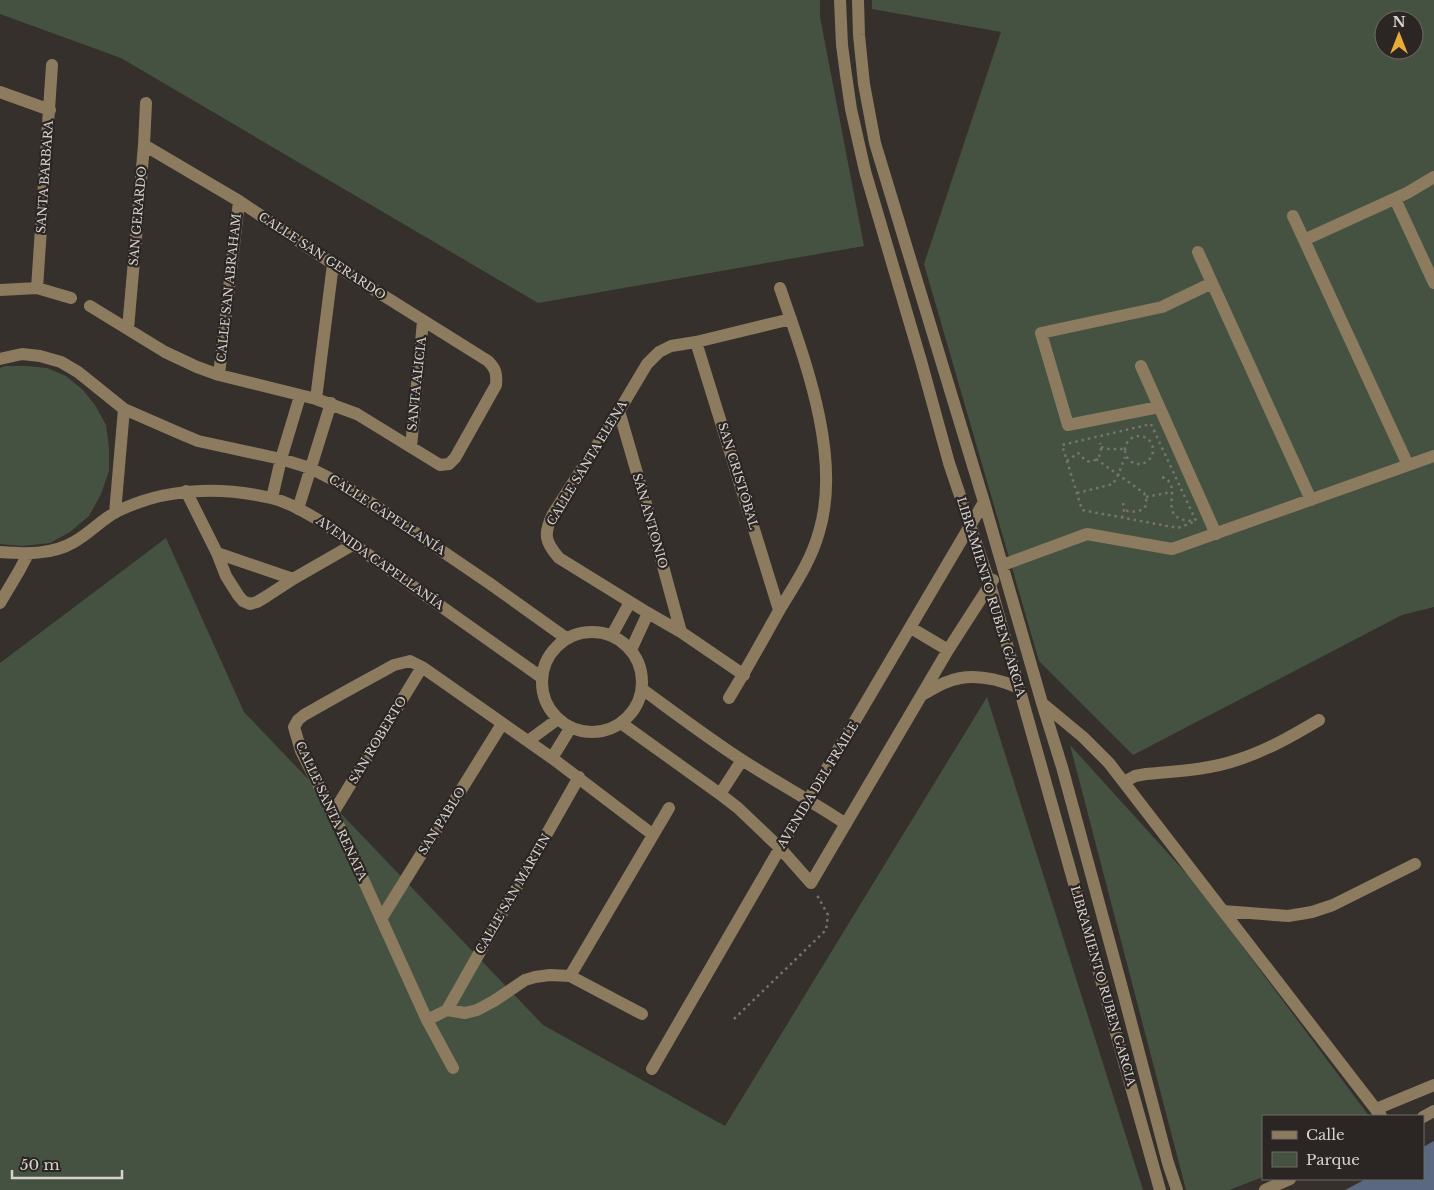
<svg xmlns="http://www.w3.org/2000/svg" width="1434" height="1190" viewBox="0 0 1434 1190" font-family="'Libre Baskerville',serif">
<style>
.green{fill:#455241;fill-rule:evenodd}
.water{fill:#5a6881}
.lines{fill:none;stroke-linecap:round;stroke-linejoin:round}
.path{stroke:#777370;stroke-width:2.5;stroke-dasharray:2.5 4;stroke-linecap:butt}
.minor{stroke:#8c7b5e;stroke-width:12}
.labels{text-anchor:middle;stroke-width:4.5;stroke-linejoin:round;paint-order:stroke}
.street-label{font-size:12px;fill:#d5d2d0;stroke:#2b2623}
</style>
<rect width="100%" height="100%" fill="#35302c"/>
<!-- green -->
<path class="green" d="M0,0H820V17L864,246L538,303L121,58L0,14Z
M872,0H1434V607L1402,615L1133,755L1039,661L924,264L1001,32L872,9ZM1384,20H1414V50H1384Z
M5,366H27L47,368L66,376L83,390L95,405L106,425L109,448V471L101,494L89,516L70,532L50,543L22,546L0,544V368Z
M166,538L244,712L543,1025L725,1126L987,697L1143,1190H0V663Z
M1070,745L1195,883L1369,1116H1263V1177L1229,1190H1186Z"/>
<!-- water -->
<path class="water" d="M1434,1141V1190H1345L1366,1179H1423V1147Z"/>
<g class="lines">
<!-- path -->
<path class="path" d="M1151,424L1196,521L1178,528L1082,510L1062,445Z
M1125 450a14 14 0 1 1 28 0a14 14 0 1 1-28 0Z
M1101,447L1107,449H1124
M1096,459L1144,493C1152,510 1138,514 1124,510
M1067,461L1078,453L1086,461C1098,463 1103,454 1100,443
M1162,477C1187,486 1152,519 1193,521
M1077,493L1113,484L1118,475L1125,457
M1146,497L1172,492
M1122,518L1124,510L1123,503
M734,1019L826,930L828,915L817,895"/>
<!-- minor -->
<path class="minor" d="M840,0L842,45L846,75L851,109L865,171L921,361L949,463L990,584L1160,1190
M858,0L859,35L864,84L875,143L984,502L1042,703L1062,767L1122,988L1168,1163L1177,1190
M0,92L50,110
M1395,199L1434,283
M1293,216L1408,465
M1304,240L1407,193L1434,177
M1198,252L1311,500
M37,288L52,65
M0,290L37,288L71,298
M90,306L165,352L197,367L219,375L316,399L357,414L440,465L449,464L455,458L496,385C497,374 496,369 488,361L333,264L239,201L144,145
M128,329L144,145L146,103
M696,342L779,610
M0,359L22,354L40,356L61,362L78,372L124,409L179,433L198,441L281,459L310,468L343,485L373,504L489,583L566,638
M1141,366L1216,534
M219,375L239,201
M316,399L333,264
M1159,407L1068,425L1041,333L1162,307L1212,283
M619,411L646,504L681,632
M411,447L423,321
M186,491L217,553L226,576L238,595L243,601L250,604L257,602L267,596L293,579L354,544
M272,498L281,459L300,396
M298,509L331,403
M115,513L124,409
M0,552C25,554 52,555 74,542C90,533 102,519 118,511C165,488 220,486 271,498C289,502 306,513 322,522L541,677
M217,553L293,579
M1003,565L1087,534L1172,549L1434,456
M0,603L19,571L28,554
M911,628L948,650
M542 682a50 50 0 1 1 100 0a50 50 0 1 1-100 0Z
M612,635L630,602
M631,650L648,613
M744,675L681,632L648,613L559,558C545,542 543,534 553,514L619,411L647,364L659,352L671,346L696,342L791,319
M642,689C675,713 708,738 742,760C776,782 812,801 846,824
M922,695C930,691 938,685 947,682C971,672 996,678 1019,688
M729,698C747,669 763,639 780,609C795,584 811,561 819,532C842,457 805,360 780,288
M1042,703L1083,737L1109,763L1381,1116
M621,723L720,794L738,808L780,848L811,883L948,650L993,580
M528,741L558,719
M552,758L571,727
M1124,782L1135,776L1146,774C1176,771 1208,770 1237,760C1266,751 1292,736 1319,720
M720,794L742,760
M333,813L422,667
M1223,911L1288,916L1312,912L1333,905L1415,864
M381,919L502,724
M570,976L669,808
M447,1010L579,777
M427,1020L447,1010L465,1013L477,1010L494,1001L525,980L535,977L550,975L570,976L642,1014
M453,1068L427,1020L333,813L301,751L294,727L298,720L304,715L343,693L394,665L410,661L422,667L552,758L652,834
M652,1069L780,848L984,502
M1376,1109L1434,1085
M1423,1117L1434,1111
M1265,1190L1290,1179"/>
</g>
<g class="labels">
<!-- street labels -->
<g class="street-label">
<text transform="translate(45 177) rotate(-86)" y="4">SANTA BARBARA</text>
<text transform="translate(138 216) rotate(-85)" y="4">SAN GERARDO</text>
<text transform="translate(322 256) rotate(33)" y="4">CALLE SAN GERARDO</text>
<text transform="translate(229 288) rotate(-84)" y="4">CALLE SAN ABRAHAM</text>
<text transform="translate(417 384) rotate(-84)" y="4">SANTA ALICIA</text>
<text transform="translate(587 463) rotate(-59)" y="4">CALLE SANTA ELENA</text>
<text transform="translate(738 476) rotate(73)" y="4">SAN CRISTÓBAL</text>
<text transform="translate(387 515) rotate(33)" y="4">CALLE CAPELLANÍA</text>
<text transform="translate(650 521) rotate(74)" y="4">SAN ANTONIO</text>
<text transform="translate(380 563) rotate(35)" y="4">AVENIDA CAPELLANÍA</text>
<text transform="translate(991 597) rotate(73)" y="4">LIBRAMIENTO RUBEN GARCIA</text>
<text transform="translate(378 740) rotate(-59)" y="4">SAN ROBERTO</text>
<text transform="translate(818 785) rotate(-59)" y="4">AVENIDA DEL FRAILE</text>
<text transform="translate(331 811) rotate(65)" y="4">CALLE SANTA RENATA</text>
<text transform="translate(442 821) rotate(-58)" y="4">SAN PABLO</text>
<text transform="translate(513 894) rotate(-60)" y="4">CALLE SAN MARTIN</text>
<text transform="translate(1103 986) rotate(74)" y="4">LIBRAMIENTO RUBEN GARCIA</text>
</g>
</g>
<!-- legend -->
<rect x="1262" y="1115" width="162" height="65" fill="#2b2623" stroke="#6f6b68"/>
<rect x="1272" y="1131" width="25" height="8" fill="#8c7b5e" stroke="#6f6b68"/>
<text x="1306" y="1140" font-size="15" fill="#d5d2d0">Calle</text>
<rect x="1272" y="1152" width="25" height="15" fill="#455241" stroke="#6f6b68"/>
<text x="1306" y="1165" font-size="15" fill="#d5d2d0">Parque</text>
<!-- north arrow -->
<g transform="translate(1399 35)"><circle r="24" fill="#2b2623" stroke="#6f6b68"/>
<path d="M0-4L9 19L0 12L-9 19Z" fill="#e8ab37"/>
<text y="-8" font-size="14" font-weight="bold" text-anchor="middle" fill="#d5d2d0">N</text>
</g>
<!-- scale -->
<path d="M12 1170v8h110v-8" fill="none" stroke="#d5d2d0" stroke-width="2.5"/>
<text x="20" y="1170" font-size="15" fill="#d5d2d0" stroke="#2b2623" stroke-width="4" paint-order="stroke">50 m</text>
</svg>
